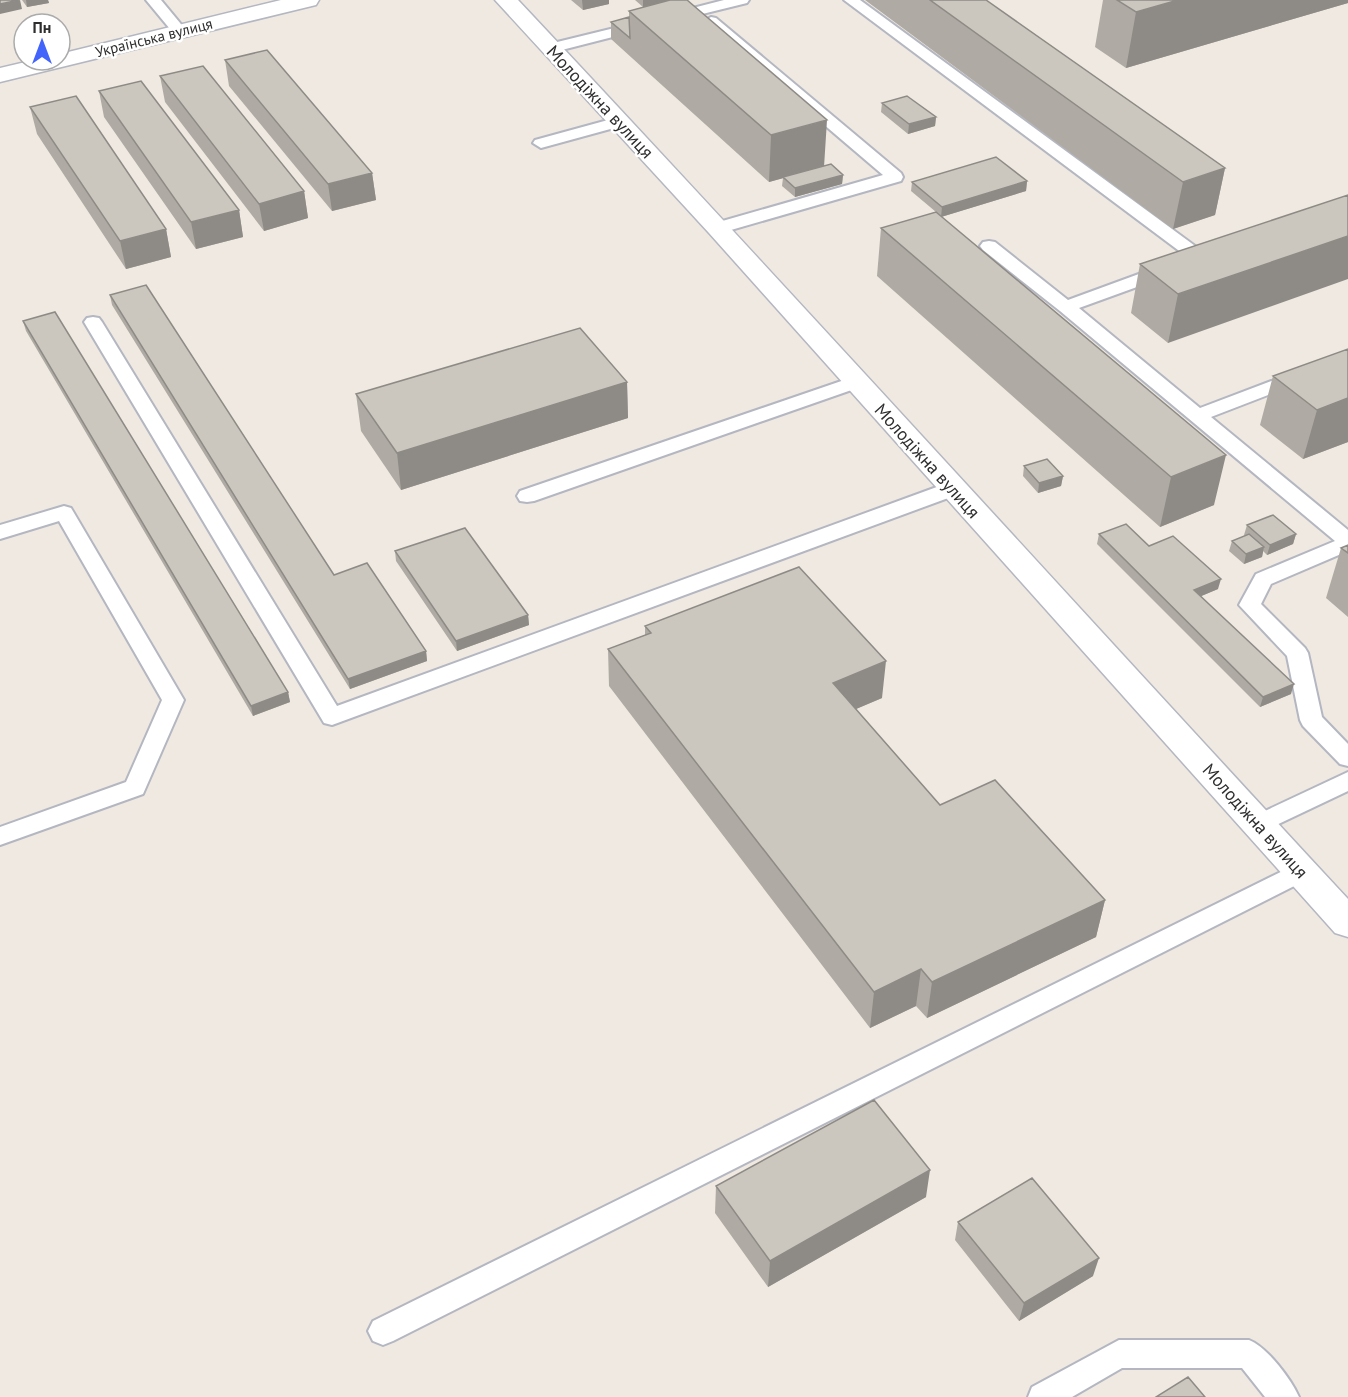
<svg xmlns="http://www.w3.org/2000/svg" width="1348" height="1397" viewBox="0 0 1348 1397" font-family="'PT Sans',sans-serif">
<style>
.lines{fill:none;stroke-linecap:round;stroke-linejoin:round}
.lane-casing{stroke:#b4b7c1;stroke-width:4}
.secondary-casing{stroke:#b4b7c1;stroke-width:3}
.lane{fill:#fff;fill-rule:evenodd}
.secondary{fill:#fff;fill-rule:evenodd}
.wall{fill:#afaba4}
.shaded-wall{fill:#8e8b86}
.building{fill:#cbc7bf;stroke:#8e8b86;stroke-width:1.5}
.labels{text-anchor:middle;stroke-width:5;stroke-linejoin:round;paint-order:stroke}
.far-street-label{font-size:15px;fill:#2e2e2e;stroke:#fff}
.street-label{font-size:18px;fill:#2e2e2e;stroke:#fff}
</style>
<rect width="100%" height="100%" fill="#efe9e1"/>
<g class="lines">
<defs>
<path id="lane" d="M146,0H161L185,29L187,32L185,35H175Z
M724,0H749L747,3L686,18L679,14L681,11Z
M844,0H860L1202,251L1214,248L1220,249L1223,253C1217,261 1203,264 1194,262Z
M711,17L716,18L901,173L903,177L901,181L724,232H712L709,228L712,224L883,175L706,24L704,21Z
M639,22L646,26L644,29L550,53L542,48L545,45Z
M619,117L627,122L625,125L541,148L533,143L535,140Z
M989,241L995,242L1068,300L1158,267H1170L1173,271L1170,275L1079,308L1200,408L1348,352V364L1211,417L1348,530V551L1271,584L1261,604L1305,648L1308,653L1322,717L1348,744V766L1340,764L1303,726L1300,720L1287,656L1239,605L1256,574L1335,541L1060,311L983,250L980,246L983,242Z
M93,317L99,318L102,322L337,706L945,484L952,483L959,484L962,489L959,494L332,725L324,723L84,322L87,318Z
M856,376L863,378L865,382L863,386L534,501L527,502L520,501L517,496L520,491Z
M64,506L71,508L74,513L184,700L143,794L0,845V827L126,782L162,700L59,521L0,539V525Z
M1348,772V791L1266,830L1258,833L1250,830L1246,824L1250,818Z
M1301,862L1310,864L1313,871L1310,878L393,1341L383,1345L373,1341L368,1331L373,1321Z
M1119,1340H1249C1267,1347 1291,1379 1299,1397H1265L1242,1368H1122L1072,1397H1028L1032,1387Z"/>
<path id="secondary" d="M281,0H319L316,5L0,82V68L34,60H60V54Z
M495,0H518C797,297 1071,600 1348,899V937L1335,933L709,233Z"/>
</defs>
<!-- lane casing -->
<use href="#lane" class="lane-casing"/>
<!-- secondary casing -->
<use href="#secondary" class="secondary-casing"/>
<!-- lane -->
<use href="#lane" class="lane"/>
<!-- secondary -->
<use href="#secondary" class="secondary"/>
</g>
<!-- wall -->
<path class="wall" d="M22,0H48L49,3L27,7Z
M571,0H609V4L583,10Z
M635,0H687L824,166L843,175L842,184L795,197L782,186L783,178L769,182L611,39V22L629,17V11L643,7Z
M865,0H986L1225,168L1215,215L1173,229Z
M1103,0H1348V3L1126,68L1095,47Z
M225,60L372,173L376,200L332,211L229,86Z
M160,76L304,191L308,218L264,231L165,102Z
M99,91L239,210L243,237L196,249L104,117Z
M882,103L936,117L935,126L908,134L881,112Z
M30,107L166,229L171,257L126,269L37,134Z
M1027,181L1026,191L941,217L1214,505L1160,527L877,276L881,228L936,212L911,191L912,182Z
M1348,195L1168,343L1131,313L1140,264Z
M110,295L334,575L426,651L427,661L350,689L112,305Z
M23,321L288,692L290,702L253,716L26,331Z
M1348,349V442L1303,459L1260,425L1273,376Z
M627,382L628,418L401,490L361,431L356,394Z
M1024,466L1063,476L1061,486L1038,493L1023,476Z
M1247,525L1296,534L1293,544L1267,555L1263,551L1262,557L1244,564L1229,551L1232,541L1245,536L1244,535Z
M1099,534L1149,546L1218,589L1201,596L1291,694L1260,707L1097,544Z
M1348,545V617L1326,598L1341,548Z
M395,551L528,615L529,625L457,651L396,561Z
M645,626L882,698L856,709L940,805L1105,900L1096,937L927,1018L916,1006L870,1028L609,686L608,649L645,635Z
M716,1186L926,1197L768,1287L715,1213Z
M958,1222L1093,1276L1019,1321L955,1240Z"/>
<!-- shaded-wall -->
<path class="shaded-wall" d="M20,0L22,9L0,14V4Z
M26,0H48L49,3L27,7Z
M582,0H609V4L583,10Z
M643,0H671L643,7Z
M1178,0H1348V3L1126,68L1136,12Z
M936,117L935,126L908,134L909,124Z
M827,120L824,167L769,182L771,135Z
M1225,168L1215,215L1173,229L1183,182Z
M372,173L376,200L332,211L328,184Z
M843,175L842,184L795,197V188Z
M1027,181L1026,191L941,217L942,207Z
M304,191L308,218L264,231L259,204Z
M239,210L243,237L196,249L191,222Z
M166,229L171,257L126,269L120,241Z
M1348,236V279L1168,343L1178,294Z
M627,382L628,418L401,490L397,453Z
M1348,398V442L1303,459L1317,410Z
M1226,455L1214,505L1160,527L1171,477Z
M1063,476L1061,486L1038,493L1039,483Z
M1296,534L1293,544L1267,555L1270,545Z
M1264,547L1262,557L1244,564L1246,554Z
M1221,579L1218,589L1192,600L1194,590Z
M528,615L529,625L457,651L456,641Z
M426,651L427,661L350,689L348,679Z
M886,661L882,698L830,720L833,683Z
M1294,684L1291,694L1260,707L1263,697Z
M288,692L290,702L253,716L251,706Z
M1105,900L1096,937L927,1018L932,982Z
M921,969L916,1006L870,1028L874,992Z
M930,1170L926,1197L768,1287L770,1261Z
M1099,1258L1093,1276L1019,1321L1024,1303Z"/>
<!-- building -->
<path class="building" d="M0,0H19L0,4Z
M670,0H687L827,120L771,135L629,11Z
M930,0H986L1225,168L1183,182Z
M1117,0H1178L1136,12Z
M629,17L630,38L611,22Z
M267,50L372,173L328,184L225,60Z
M203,66L304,191L259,204L160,76Z
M141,81L239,210L191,222L99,91Z
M76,96L166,229L120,241L30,107Z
M907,96L936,117L909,124L882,103Z
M996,157L1027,181L942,207L912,182Z
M831,164L843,175L795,188L783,177Z
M1348,195V236L1178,294L1140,264Z
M936,212L1226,455L1171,477L881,228Z
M146,285L334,575L367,563L426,651L348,679L110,295Z
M55,312L288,692L251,706L23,321Z
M580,328L627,382L397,453L356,394Z
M1348,349V398L1317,410L1273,376Z
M1047,459L1063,476L1039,483L1024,466Z
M1273,515L1296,534L1270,545L1247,525Z
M1126,524L1149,546L1173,536L1221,579L1194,590L1294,684L1263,697L1099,534Z
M465,528L528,615L456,641L395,551Z
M1249,534L1264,547L1246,554L1232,541Z
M1348,545V553L1341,548Z
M799,567L886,661L833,683L940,805L995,780L1105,900L932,982L921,969L874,992L608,649L651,633L645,626Z
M874,1100L930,1170L770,1261L716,1186Z
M1032,1178L1099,1258L1024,1303L958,1222Z
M1188,1377L1205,1397H1156Z"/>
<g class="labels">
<!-- far-street labels -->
<g class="far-street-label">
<text transform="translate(154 38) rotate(-14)" y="5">Українська вулиця</text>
</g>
<!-- street labels -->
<g class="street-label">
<text transform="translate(600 102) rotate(47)" y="6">Молодіжна вулиця</text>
<text transform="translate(927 461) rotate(48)" y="6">Молодіжна вулиця</text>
<text transform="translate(1255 821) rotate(48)" y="6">Молодіжна вулиця</text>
</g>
</g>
<!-- north arrow -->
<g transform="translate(42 42)"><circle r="28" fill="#ffffff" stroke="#ababab" stroke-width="1.5"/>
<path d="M0-4.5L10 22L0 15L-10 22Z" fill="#4264fb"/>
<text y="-9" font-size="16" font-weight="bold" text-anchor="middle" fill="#2e2e2e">Пн</text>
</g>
</svg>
